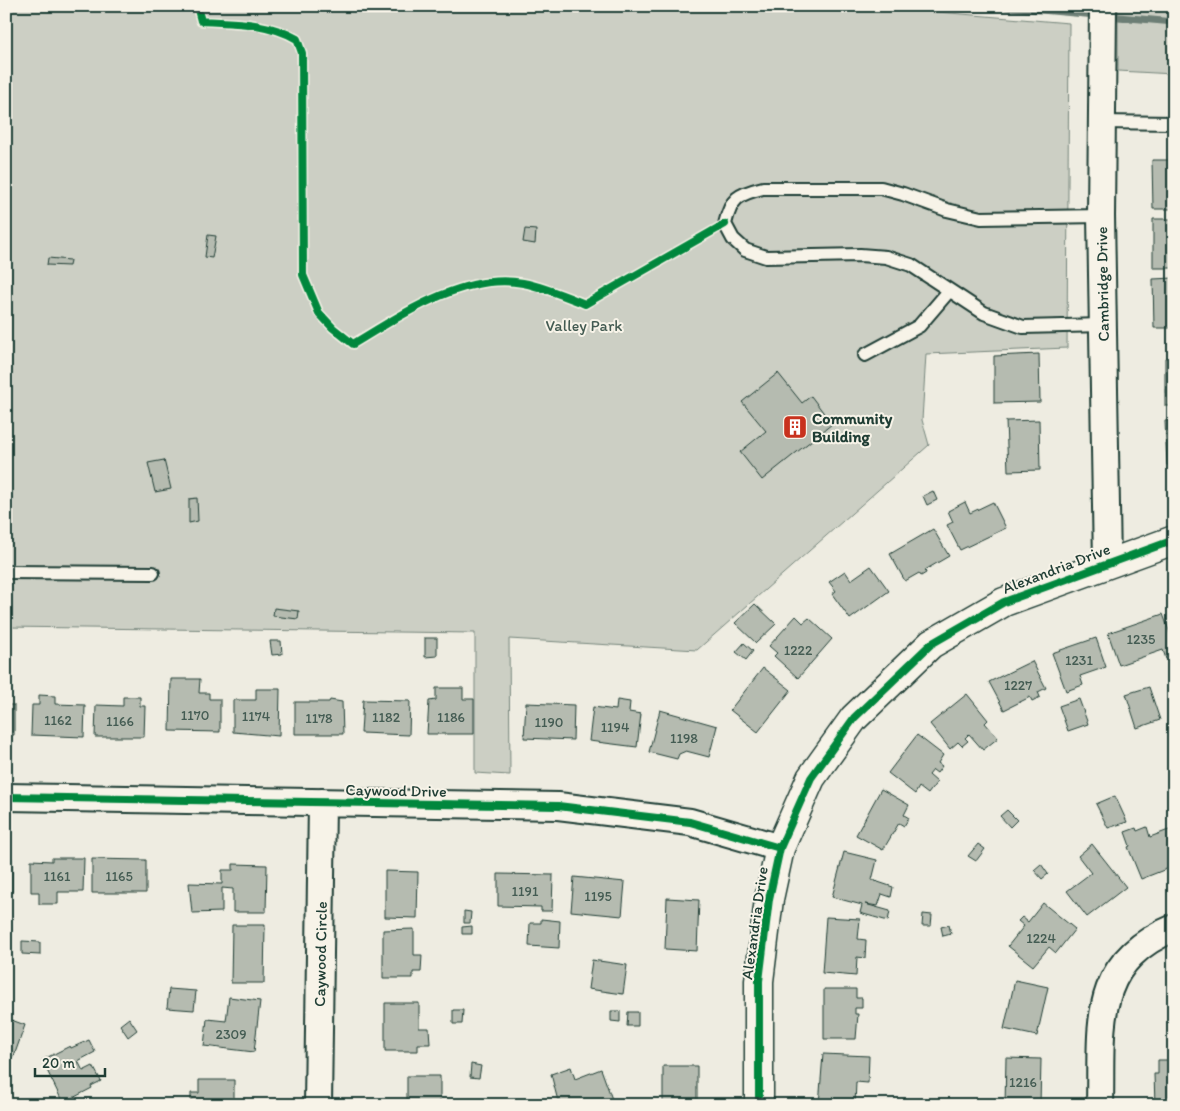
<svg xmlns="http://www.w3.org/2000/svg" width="1180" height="1111" viewBox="0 0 1180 1111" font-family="Itim,sans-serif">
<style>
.green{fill:#cccfc4;stroke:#76867c}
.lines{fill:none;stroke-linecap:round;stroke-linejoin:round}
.stream{stroke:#6c7e74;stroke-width:7}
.building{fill:#b5bbb0;stroke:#1f3d34}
.lane-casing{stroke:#1f3d34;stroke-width:16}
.street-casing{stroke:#1f3d34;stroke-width:30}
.secondary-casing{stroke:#1f3d34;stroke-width:31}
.lane{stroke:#f7f3e8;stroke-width:12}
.street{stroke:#f7f3e8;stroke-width:26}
.secondary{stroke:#f7f3e8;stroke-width:28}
.cycleway-casing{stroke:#f7f3e8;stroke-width:11}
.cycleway{stroke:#00873e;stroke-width:8}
.labels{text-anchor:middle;stroke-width:4;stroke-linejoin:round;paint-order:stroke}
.number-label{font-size:14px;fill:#445c53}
.street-label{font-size:16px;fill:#1f3d34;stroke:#f7f3e8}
.park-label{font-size:16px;fill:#425a51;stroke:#f7f3e8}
.poi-label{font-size:16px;font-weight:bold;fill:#1f3d34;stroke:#f7f3e8;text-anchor:start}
</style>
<rect width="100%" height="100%" fill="#eeece1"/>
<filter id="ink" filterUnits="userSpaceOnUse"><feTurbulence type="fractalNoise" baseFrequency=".02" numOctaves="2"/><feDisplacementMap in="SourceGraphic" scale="10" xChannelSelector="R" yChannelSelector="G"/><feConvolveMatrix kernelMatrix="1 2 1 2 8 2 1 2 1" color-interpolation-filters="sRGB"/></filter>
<g filter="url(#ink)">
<!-- green -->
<path class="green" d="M6,6H866L1069,23L1067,348L926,354L922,420L929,445L697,650L509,639L510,775L475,773V633L6,627Z
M1118,6H1174V74L1118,71Z"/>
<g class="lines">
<!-- stream -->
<path class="stream" d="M996,6L1174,22"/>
</g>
<!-- building -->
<path class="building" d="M1152,160H1174V209H1153Z
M1153,219H1174V268H1153Z
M525,229L536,230L535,244L523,242Z
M208,235L216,236L212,258L205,257Z
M48,258L70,260L69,266L47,265Z
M1174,278V328H1154L1153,279Z
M1039,354L1040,402L994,403V356Z
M1165,358H1174V406H1165Z
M778,373L802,403L811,396L832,424L762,480L740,452L766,431L742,402Z
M1039,420L1040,470L1008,471L1006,421Z
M1174,420V465H1167L1165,421Z
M164,460L171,489L155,492L148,463Z
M933,491L937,500L927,505L923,496Z
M197,498L198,521L189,523V499Z
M965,502L970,513L993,502L1006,528L960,550L947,525L953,522L948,511Z
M933,529L949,556L925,570L926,573L921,576L919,573L905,581L890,554Z
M871,566L889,591L850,619L832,594L836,591L829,582L845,571L851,580Z
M755,604L776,624L756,643L735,623Z
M274,608L299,611L298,619L273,616Z
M1163,614L1174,644L1171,648L1174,657L1166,659L1163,650L1119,665L1108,633Z
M796,616L803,623L809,618L832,639L798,678L774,656L777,653L769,646Z
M425,638H437V656L425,657Z
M1096,638L1106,667L1080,676L1083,685L1066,691L1052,653Z
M270,641H281L282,654L272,655Z
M744,643L753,651L746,660L736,652Z
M1032,661L1046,688L1038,692L1040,697L1032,701L1030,697L1004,710L989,682Z
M763,668L791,690L758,732L730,710Z
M171,679H200L199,693H209V699H220V732L170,731Z
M1149,687L1160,720L1137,728L1126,694Z
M436,688H463V699H474V734H427L429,701L436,700Z
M256,689H280L279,736L233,732V700H256Z
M967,694L988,720L985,723L998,738L983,750L969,734L965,738L968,741L962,746L958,742L950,749L930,724Z
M39,695L55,696V704L85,705L84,737L31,735L32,705H39Z
M123,697H140V706H145L144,737H95L96,705L123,706Z
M1079,699L1088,724L1068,731L1059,706Z
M330,700L342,702L343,734H295V702H329Z
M363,700L410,701L409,735L361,733Z
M617,700L630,702L629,712L641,714L637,747L589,741L593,707L616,710Z
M526,703L574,705L573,740L524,738Z
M6,705H14V735H6Z
M660,710L717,726L709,757L686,751L679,754L677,759L649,752Z
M917,735L943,755L938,763L942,766L937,773L933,770L929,775L937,782L928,794L919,787L915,794L888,773Z
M881,789L909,805L904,815L909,818L904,826L899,823L883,850L856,835Z
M1115,796L1127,822L1108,828L1096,804Z
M1007,810L1017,820L1010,827L1000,816Z
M1147,827L1150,837L1174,828V866L1141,879L1128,847L1130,846L1125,832L1136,828L1137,831Z
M978,844L985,849L976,861L968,856Z
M1092,844L1126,887L1087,917L1067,891L1091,873L1078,856Z
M844,852L877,860L872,880L893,887L891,897L882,894L878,906L865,904L890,911L888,921L860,913L862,905L832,897Z
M6,858H12V892H6Z
M52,858H84L83,892H58V904H39V892H31V860L52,861Z
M92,859L146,860V893H92Z
M233,864L267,865L266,912H233V889L222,888V912L192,913L189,883L222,884V870H233Z
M1041,864L1048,874L1042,879L1034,870Z
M385,871L418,872L417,918L385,917Z
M498,874L553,875L552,911H541V907L498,906Z
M574,877L625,882L622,916L571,911Z
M667,898L699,900L697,951L665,949Z
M1043,903L1075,929L1056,953L1049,947L1033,966L1008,946L1024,926L1018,921L1022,917L1028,922Z
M464,911L471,912L470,923H464Z
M923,914L932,915L931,926H922Z
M826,917L860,919L858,939L866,940L865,958L857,957L856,976L822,973Z
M541,919L560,921L559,948L529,946L530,923H541Z
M232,925H265L264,983H231Z
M949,925L951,934L943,936L941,927Z
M472,926V934H462V927Z
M414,929V955H422L421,972H413V978H383V930Z
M22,941L40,942V955L22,954Z
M592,960L627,965L623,994L588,989Z
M1015,980L1048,987L1037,1036L1004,1029Z
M169,989L196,991L194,1010L167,1008Z
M824,989H856V998H862V1008H855V1014H858L856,1039H824Z
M229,997L260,1001L254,1052L204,1046L207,1019L226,1021Z
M385,1003H419V1028H429L430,1044H418V1051H385Z
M453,1010H463L462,1024H453Z
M611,1011H620V1022L611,1021Z
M628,1012H638V1026H627Z
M6,1018L25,1025L14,1056L6,1053Z
M129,1018L137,1030L128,1037L120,1025Z
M89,1040L95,1052L78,1061L83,1071L93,1066L101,1081L91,1086L92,1088L63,1103L42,1060L70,1046L71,1048Z
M823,1054L869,1056L868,1083L856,1082L855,1105H819Z
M1006,1058L1041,1059L1040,1105H1005Z
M1158,1060H1174V1105H1155L1154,1074H1158Z
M471,1064L481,1066L479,1078L470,1077Z
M663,1066H697V1105H663Z
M571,1067L575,1079L601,1069L613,1102L603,1105H559L551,1074Z
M407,1076H440V1105H407Z
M199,1080H234V1105H191V1093H199Z"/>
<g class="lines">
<defs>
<path id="lane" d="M1101,122L1174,123
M1101,216L981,218L947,210L903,194L881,188H763C738,194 731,198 725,224L733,239L745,250L766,257L860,255L886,257L911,265L984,313L1023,327L1103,325
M865,355L919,326L949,291
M6,572L153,573"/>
<path id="street" d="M1103,6L1101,216L1107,563
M6,797L558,806L690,822L780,848
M318,1105L322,802
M1100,1105C1102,1028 1089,963 1174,928"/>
<path id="secondary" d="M759,1105V981L769,899L780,848L811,778L854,718L931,644L1004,602L1174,540"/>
</defs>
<!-- lane casing -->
<use href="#lane" class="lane-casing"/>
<!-- street casing -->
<use href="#street" class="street-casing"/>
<!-- secondary casing -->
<use href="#secondary" class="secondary-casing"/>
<!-- lane -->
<use href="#lane" class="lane"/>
<!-- street -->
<use href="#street" class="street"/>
<!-- secondary -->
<use href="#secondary" class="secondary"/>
<defs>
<path id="cycleway" d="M197,6L201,21C235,23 268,22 297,39L302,53L303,275L319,313L333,328L353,344C401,315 464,272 523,283C544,287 565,296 585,304L725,224
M6,797L558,806L690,822L780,848
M759,1105V981L769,899L780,848L811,778L854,718L931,644L1004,602L1174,540"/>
</defs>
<!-- cycleway casing -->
<use href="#cycleway" class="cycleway-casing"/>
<!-- cycleway -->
<use href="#cycleway" class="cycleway"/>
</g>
</g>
<!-- icons -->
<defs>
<symbol id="building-square" viewBox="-11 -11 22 22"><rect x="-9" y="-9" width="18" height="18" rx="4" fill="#c8321e" stroke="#f7f3e8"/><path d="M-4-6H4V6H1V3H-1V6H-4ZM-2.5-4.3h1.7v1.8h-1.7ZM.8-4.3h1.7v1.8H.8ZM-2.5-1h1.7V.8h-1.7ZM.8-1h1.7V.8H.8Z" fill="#fff"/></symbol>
</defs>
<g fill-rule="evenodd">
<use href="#building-square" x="781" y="413" width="28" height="28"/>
</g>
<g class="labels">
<!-- number labels -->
<g class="number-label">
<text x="1141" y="644">1235</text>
<text x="798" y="655">1222</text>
<text x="1079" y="665">1231</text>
<text x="1018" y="690">1227</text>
<text x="195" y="720">1170</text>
<text x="256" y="721">1174</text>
<text x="386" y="722">1182</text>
<text x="451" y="722">1186</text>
<text x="319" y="723">1178</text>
<text x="58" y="725">1162</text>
<text x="120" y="726">1166</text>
<text x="549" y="727">1190</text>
<text x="615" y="732">1194</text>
<text x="684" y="743">1198</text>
<text x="57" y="881">1161</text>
<text x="119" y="881">1165</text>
<text x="525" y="896">1191</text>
<text x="598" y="901">1195</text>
<text x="1041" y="943">1224</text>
<text x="231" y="1039">2309</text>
<text x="1023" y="1087">1216</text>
</g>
<!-- street labels -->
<g class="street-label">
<text transform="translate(1102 284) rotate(-91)" y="6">Cambridge Drive</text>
<text transform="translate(1056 568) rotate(-21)" y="6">Alexandria Drive</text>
<text transform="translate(396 790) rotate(1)" y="6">Caywood Drive</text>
<text transform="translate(754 923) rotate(-82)" y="6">Alexandria Drive</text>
<text transform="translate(320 954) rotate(-89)" y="6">Caywood Circle</text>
</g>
<!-- park labels -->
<g class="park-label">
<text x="584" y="331">Valley Park</text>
</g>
<!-- poi labels -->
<g class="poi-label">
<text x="812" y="424">Community<tspan x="812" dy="18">Building</tspan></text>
</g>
</g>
<!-- margin -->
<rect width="1180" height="1111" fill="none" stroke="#f7f3e8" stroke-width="25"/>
<rect x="12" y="12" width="1155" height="1086" fill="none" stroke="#1f3d34" stroke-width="2" filter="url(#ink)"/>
<!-- scale -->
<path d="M35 1068v8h70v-8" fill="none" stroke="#1f3d34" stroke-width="2.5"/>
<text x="42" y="1068" font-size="15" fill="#1f3d34" stroke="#f7f3e8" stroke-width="4" paint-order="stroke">20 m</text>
</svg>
